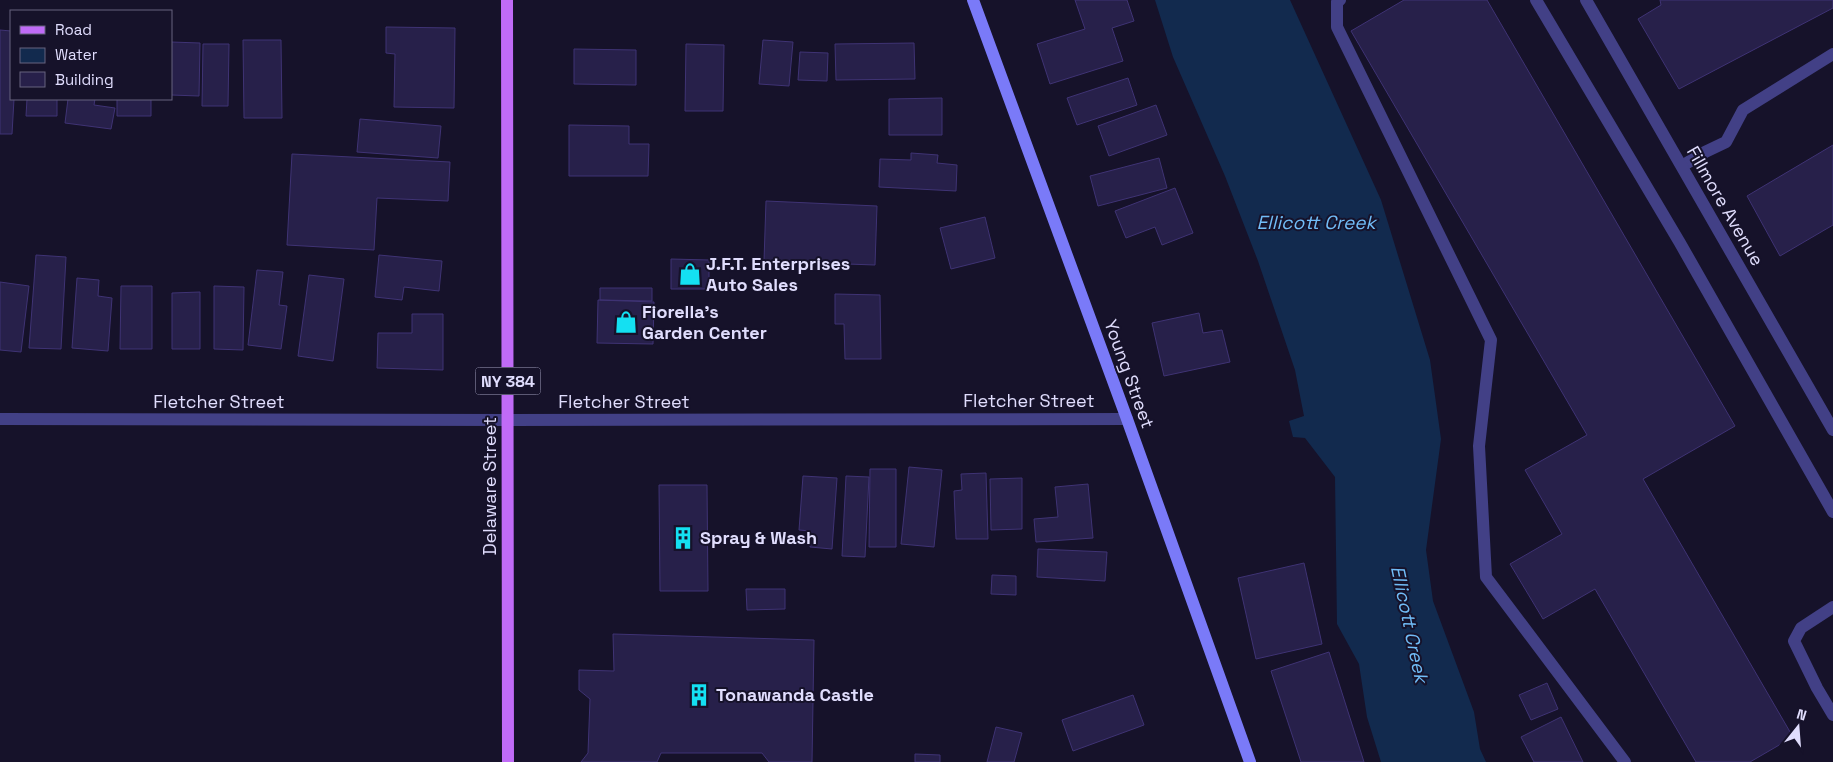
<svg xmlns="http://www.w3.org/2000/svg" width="1833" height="762" viewBox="0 0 1833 762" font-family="'Space Grotesk',sans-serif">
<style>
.water{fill:#122a4e}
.building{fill:#27204a;stroke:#3f3374}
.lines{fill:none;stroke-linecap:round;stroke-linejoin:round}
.lane{stroke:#424086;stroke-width:12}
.street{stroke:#424086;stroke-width:12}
.secondary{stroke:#7a7af8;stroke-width:12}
.primary{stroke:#c06bf7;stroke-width:12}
.labels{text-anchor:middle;stroke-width:4;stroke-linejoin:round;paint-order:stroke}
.shield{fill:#16122a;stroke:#a3a0be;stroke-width:1}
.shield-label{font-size:16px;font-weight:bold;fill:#e0ddfd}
.street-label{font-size:18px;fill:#e0ddfd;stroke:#16122a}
.poi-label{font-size:18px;font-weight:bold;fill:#e0ddfd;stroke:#16122a;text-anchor:start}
.water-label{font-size:19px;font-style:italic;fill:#71bcf7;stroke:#16122a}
</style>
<rect width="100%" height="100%" fill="#16122a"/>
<!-- water -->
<path class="water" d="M1155,0H1290L1381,200L1430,360L1441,439L1426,550L1433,601L1474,712L1480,749L1486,762H1381L1367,717L1359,664L1337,624L1335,477L1305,438L1293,437L1289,421L1304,416L1295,370L1258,261L1225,176L1173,57Z"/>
<!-- building -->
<path class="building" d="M1075,0H1127L1134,21L1112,28L1123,61L1050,84L1037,44L1085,29Z
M1404,0H1487L1735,426L1643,479L1793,737L1750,762H1696L1595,589L1543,619L1510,564L1562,534L1525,470L1587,435L1351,31Z
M1660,0H1833V8L1679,89L1638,19L1661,5Z
M386,27L455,28L454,108L394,107L395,54L386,53Z
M0,30L11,31V99H14L12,134H0Z
M243,40H281L282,118H244Z
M763,40L793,42L789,86L759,84Z
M171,42L200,43L199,96L171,95Z
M914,43L915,79L836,80L835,44Z
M203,44H229L228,106H202Z
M686,44L724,45L723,111H685Z
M574,49L636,50V85L574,84Z
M800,52L828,53L827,81L798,80Z
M1128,78L1137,105L1077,125L1067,98Z
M942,98V135H889V99Z
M27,99H57V116H26Z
M68,99H95L94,105L115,108L111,129L65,123Z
M117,99H151V116H117Z
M1156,105L1167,135L1109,156L1098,126Z
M360,119L441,126L438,158L357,152Z
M569,125L629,126V144H649L648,176H569Z
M1833,145V225L1780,256L1747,196Z
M911,153L938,155L937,163L957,165L956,191L879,187L880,159L911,160Z
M292,154L450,162L448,201L377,198L374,250L287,245Z
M1159,158L1167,188L1098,206L1090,176Z
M1175,188L1193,233L1162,245L1155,227L1126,238L1115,211Z
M766,201L877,206L875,265L764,261Z
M985,217L995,258L951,269L940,228Z
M36,255L66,257L61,349L29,348Z
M379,255L442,261L439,291L404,287L402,300L375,297Z
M671,259L709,260V289H671Z
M257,270L283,272L279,305L287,306L281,349L248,345Z
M309,275L344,279L333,361L298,356Z
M77,278L99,280L98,296L112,298L108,351L72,348Z
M0,282L29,286L21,352L0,350Z
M121,286H152V349H120Z
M214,286L244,287L243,350L214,349Z
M600,288H652V301L600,300Z
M200,292V349H172V293Z
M835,294L880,295L881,359H845L844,324H835Z
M598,300L654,302L653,344L597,343Z
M1199,313L1203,333L1222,330L1230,362L1164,376L1152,323Z
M412,314H443V370L377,368L378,333H412Z
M909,467L942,470L934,547L901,544Z
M870,469H896V547H869Z
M986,473L988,539H956L954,491L962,490L961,474Z
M803,476L837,478L832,549L810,547L811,531L799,530Z
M846,476L869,477L865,557L842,556Z
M1022,478V529L991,530L990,479Z
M1088,484L1093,538L1036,542L1034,519L1058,517L1055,487Z
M659,485H707L708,591H660Z
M1038,549L1107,552L1105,581L1037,577Z
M1304,563L1322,644L1256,659L1238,578Z
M992,575L1016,576V595L991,594Z
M746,589H785V609L747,610Z
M613,634L814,640L812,762H769L762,753H661L657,762H581L588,753L590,699L579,690V670L614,671Z
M1329,652L1364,762H1301L1271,671Z
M1547,683L1558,709L1531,720L1519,695Z
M1133,695L1144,725L1073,751L1062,720Z
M1561,717L1583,762H1534L1521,737Z
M996,727L1022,733L1014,762H987Z
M915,754L940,755V762H915Z"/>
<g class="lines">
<!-- lane -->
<path class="lane" d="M1340,0L1337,2V27L1491,340L1479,446L1486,577L1625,762
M1536,0L1680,243L1833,512
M1682,166L1705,152L1726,142L1743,110L1833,54
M1833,607L1801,628L1794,641L1817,688L1833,715"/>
<!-- street -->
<path class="street" d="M1586,0L1833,430
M0,419L508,420L1127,419"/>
<!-- secondary -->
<path class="secondary" d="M973,0L1127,419L1250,762"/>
<!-- primary -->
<path class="primary" d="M507,0L508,762"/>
</g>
<!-- icons -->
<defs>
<symbol id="shop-bare" viewBox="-9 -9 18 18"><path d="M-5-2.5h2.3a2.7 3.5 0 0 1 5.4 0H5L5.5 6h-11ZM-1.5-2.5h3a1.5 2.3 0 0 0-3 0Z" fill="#14e0f2" stroke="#16122a" stroke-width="2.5" paint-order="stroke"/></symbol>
<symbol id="building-bare" viewBox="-9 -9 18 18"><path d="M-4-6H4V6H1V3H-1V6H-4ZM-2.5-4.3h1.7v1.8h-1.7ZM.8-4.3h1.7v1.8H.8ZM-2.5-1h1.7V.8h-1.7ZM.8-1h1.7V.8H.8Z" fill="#14e0f2" stroke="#16122a" stroke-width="2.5" paint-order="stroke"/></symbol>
</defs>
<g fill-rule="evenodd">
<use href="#shop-bare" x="674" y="258" width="32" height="32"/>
<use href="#shop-bare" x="610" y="306" width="32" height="32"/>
<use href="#building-bare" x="667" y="522" width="32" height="32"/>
<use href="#building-bare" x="683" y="679" width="32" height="32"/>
</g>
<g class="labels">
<!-- shield labels -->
<rect class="shield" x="475.5" y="367.5" width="65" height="27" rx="4"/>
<g class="shield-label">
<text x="508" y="387">NY 384</text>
</g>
<!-- street labels -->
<g class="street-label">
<text transform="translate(1725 206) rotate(60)" y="6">Fillmore Avenue</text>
<text transform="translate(1129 374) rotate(70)" y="6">Young Street</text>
<text x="1029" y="407">Fletcher Street</text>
<text x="219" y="408">Fletcher Street</text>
<text x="624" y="408">Fletcher Street</text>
<text transform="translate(490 486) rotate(-90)" y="6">Delaware Street</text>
</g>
<!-- poi labels -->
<g class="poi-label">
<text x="706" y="270">J.F.T. Enterprises<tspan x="706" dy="21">Auto Sales</tspan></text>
<text x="642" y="318">Fiorella's<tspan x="642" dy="21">Garden Center</tspan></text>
<text x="700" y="544">Spray &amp; Wash</text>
<text x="716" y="701">Tonawanda Castle</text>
</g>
<!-- water labels -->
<g class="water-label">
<text x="1316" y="229">Ellicott Creek</text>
<text transform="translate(1410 624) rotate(78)" y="7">Ellicott Creek</text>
</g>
</g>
<!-- legend -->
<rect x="10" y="10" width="162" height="90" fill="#16122a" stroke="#67637e"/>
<rect x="20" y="26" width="25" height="8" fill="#c06bf7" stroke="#67637e"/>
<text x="55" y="35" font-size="15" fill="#e0ddfd">Road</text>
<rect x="20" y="48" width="25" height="15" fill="#122a4e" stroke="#67637e"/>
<text x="55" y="60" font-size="15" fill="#e0ddfd">Water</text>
<rect x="20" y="72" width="25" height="15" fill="#27204a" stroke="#67637e"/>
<text x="55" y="85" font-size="15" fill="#e0ddfd">Building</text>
<!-- north arrow -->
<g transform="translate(1798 727) rotate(17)" stroke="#16122a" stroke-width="4" paint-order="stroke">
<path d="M0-4L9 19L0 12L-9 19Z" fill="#e0ddfd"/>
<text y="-8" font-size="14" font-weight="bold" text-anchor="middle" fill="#e0ddfd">N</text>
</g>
</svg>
